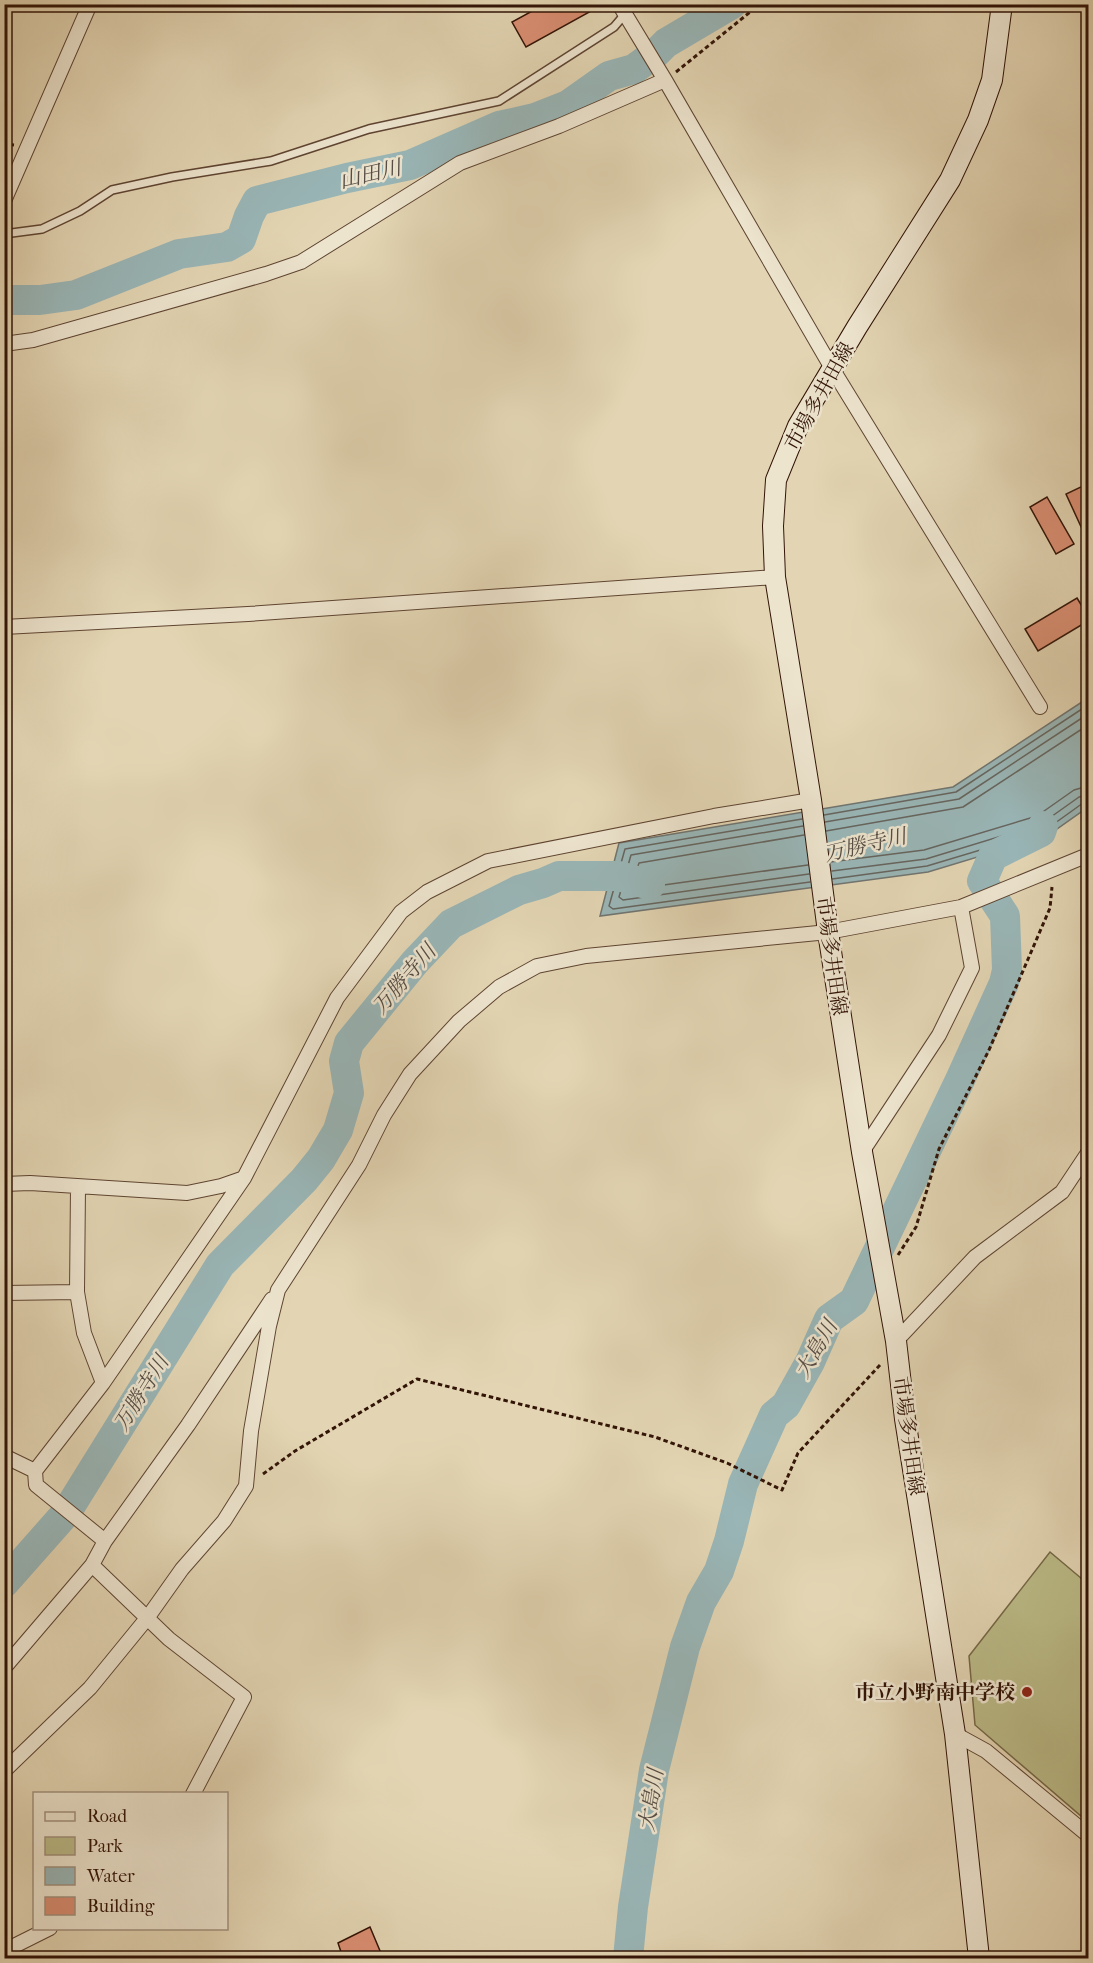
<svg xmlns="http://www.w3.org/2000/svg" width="1093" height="1963" viewBox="0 0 1093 1963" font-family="'IM FELL French Canon','Noto Serif JP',serif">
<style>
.green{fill:#bb8;stroke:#766848;stroke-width:1.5}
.water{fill:#99b6b7;stroke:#707571;stroke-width:1.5}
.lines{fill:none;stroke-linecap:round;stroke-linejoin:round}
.shore{stroke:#66655f;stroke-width:1.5}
.river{stroke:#99b6b7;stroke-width:30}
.building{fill:#da8f73;stroke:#321407;stroke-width:1.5}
.service-casing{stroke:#5e4432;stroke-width:10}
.minor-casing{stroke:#5e4432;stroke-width:16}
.secondary-casing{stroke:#321407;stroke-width:22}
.path{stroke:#321407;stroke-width:3;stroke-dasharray:4.5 3;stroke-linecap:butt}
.service{stroke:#ede4ce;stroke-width:7}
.minor{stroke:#ede4ce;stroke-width:14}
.secondary{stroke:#ede4ce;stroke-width:20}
.poi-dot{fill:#8f2418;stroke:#ede4ce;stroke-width:2}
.labels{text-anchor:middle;stroke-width:5;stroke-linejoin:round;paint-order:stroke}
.street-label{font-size:20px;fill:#321407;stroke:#ede4ce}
.poi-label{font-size:20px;font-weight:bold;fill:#321407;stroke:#ede4ce;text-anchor:end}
.water-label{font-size:21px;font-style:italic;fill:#564d45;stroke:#ede4ce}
</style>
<rect width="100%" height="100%" fill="#e3d5b3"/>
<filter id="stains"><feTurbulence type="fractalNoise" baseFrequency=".00333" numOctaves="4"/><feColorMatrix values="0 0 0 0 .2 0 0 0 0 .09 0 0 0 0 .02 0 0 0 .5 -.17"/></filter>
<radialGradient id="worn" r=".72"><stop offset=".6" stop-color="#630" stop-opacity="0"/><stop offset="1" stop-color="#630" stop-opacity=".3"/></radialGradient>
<!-- green -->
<path class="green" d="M1050,1552L1088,1584V1822L975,1725L969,1656Z"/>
<!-- water -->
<path class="water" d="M1088,698V807L1047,836L928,872L600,916L619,843L953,787Z"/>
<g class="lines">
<!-- shore -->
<path class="shore" d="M824,815L956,792L1088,705
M802,819L625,849L609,906L613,909L810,882
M825,822L959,799L1088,714
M803,826L631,855L619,897L623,900L809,874
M826,831L963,807L1088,725
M804,835L639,863L631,886L635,889L808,865
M830,862L924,850L1037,816L1074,790L1088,786
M832,871L926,859L1041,824L1079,797L1088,795
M832,879L927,866L1044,831L1083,803L1088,802"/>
<!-- river -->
<path class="river" d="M4,300H40L76,295L179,254L227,247L241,239L249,216L257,201L347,178L410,165L499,126L535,118L568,105L609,76L634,69L656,53L666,43L732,4
M4,1583L66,1513L220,1265L304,1180L321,1159L338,1130L349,1093L344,1061L349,1043L415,962L451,924L519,890L543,883L559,876H619L650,885
M628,1958L633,1907L654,1770L685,1647L701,1602L719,1571L729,1541L743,1484L774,1415L786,1405L810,1362L829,1319L854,1301L960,1080L1004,983L1007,970L1005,916L982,881L993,856L1041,832L1043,826"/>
</g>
<!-- building -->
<path class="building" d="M545,4H590L593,10L526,47L512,22Z
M1087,484L1088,488V542L1066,494Z
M1047,497L1074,544L1056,554L1030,507Z
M1077,598L1088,616V621L1038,651L1025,629Z
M370,1927L383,1958H343L338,1943Z"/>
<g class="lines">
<defs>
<path id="service" d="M4,234L42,229L80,211L112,190L172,177L271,161L369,129L499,101L614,27L625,14"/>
<path id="minor" d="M619,4L665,80L833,370L1040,707
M4,201L90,4
M4,344L33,340L266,274L301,262L460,163L559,126L665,80
M4,627L248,614L775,577
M862,1152L939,1035L972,968L961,907
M4,1184L30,1183L187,1193L221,1186L244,1178
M78,1187L77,1292L84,1333L103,1383
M4,1293L77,1292
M896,1341L975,1257L1062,1192L1088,1153
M4,1456L35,1471L36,1485L105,1541
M35,1471L103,1383L244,1178L337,998L401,912L427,892L488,861L714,816L811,800
M92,1565L169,1639L244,1697L193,1794
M4,1668L92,1565L105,1541L188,1425L272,1299
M955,1734L986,1751L1088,1835
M4,1771L90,1688L148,1617L182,1569L224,1521L246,1486L251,1431L269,1326L278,1290L359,1165L384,1115L410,1074L459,1021L499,987L537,966L586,956L828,932L961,907L1088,855
M4,1951L50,1928"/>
<path id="secondary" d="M979,1958L955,1734L905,1419L896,1341L862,1152L828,932L811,800L775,577L773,526L776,480L798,426L857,327L950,180L978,120L992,80L1002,4"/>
</defs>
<!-- service casing -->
<use href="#service" class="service-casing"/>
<!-- minor casing -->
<use href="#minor" class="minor-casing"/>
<!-- secondary casing -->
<use href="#secondary" class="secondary-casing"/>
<!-- path -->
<path class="path" d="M676,72L760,4
M4,144L14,145
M898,1255L916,1227L939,1149L989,1050L1050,908L1052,887
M263,1474L295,1451L417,1379L655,1437L727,1463L782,1490L798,1453L880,1365"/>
<!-- service -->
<use href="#service" class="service"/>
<!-- minor -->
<use href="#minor" class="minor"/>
<!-- secondary -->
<use href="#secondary" class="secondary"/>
</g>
<!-- markers -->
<circle class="poi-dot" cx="1027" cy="1692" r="6"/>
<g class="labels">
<!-- street labels -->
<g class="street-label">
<text transform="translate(819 396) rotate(-61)" y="7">市場多井田線</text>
<text transform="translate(832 956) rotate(82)" y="7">市場多井田線</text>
<text transform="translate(909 1436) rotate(82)" y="7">市場多井田線</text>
</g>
<!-- poi labels -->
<g class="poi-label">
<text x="1015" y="1699">市立小野南中学校</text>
</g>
<!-- water labels -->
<g class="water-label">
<text transform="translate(370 174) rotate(-13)" y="7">山田川</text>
<text transform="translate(865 845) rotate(-13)" y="7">万勝寺川</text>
<text transform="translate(404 979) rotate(-49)" y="7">万勝寺川</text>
<text transform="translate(816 1349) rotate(-60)" y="7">大島川</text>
<text transform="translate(141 1393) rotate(-58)" y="7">万勝寺川</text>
<text transform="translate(651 1800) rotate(-81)" y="7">大島川</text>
</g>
</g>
<!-- margin -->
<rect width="1093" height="1963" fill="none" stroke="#e3d5b3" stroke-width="24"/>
<rect x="6" y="6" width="1081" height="1951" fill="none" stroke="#321407" stroke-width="3"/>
<rect x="12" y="12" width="1069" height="1939" fill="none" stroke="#321407" stroke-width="1.5"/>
<!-- legend -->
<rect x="33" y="1792" width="195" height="138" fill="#ede4ce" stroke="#a2917e" stroke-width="1.5"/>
<rect x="45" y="1812" width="30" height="9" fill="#ede4ce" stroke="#a2917e" stroke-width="1.5"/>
<text x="87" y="1822" font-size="18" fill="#321407">Road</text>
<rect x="45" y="1837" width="30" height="18" fill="#bbbb88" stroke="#a2917e" stroke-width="1.5"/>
<text x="87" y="1852" font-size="18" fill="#321407">Park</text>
<rect x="45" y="1867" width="30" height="18" fill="#99b6b7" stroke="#a2917e" stroke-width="1.5"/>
<text x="87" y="1882" font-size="18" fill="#321407">Water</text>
<rect x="45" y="1897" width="30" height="18" fill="#da8f73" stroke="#a2917e" stroke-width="1.5"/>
<text x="87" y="1912" font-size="18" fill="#321407">Building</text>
<rect width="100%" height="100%" filter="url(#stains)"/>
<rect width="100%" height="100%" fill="url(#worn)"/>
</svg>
